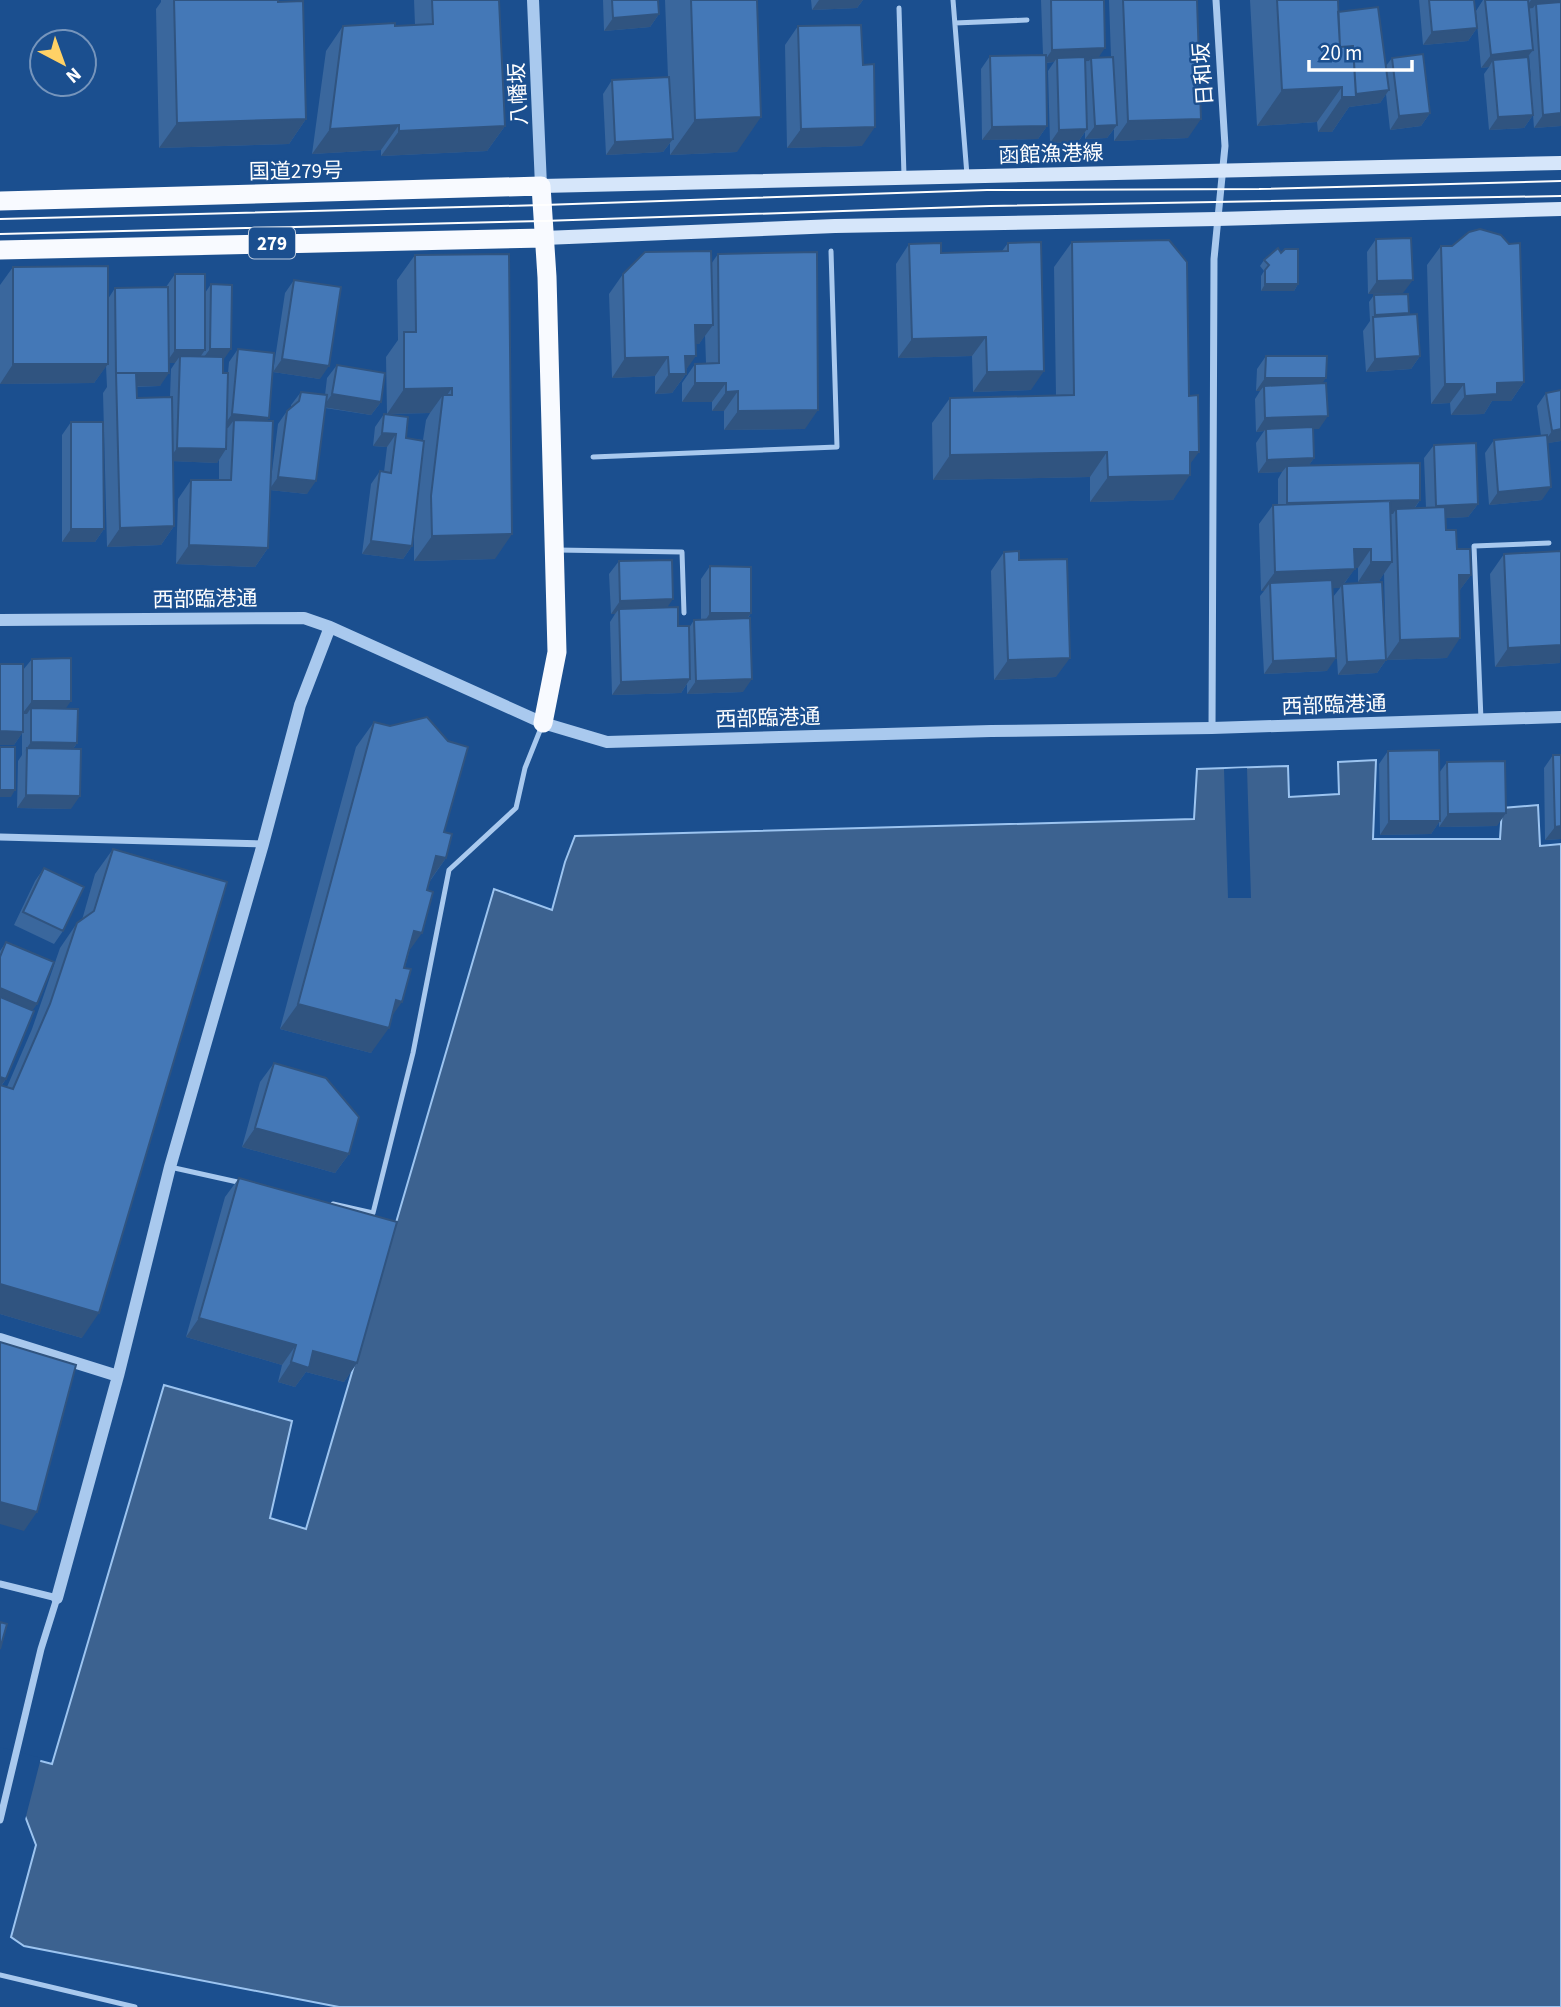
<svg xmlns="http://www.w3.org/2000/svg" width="1561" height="2007" viewBox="0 0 1561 2007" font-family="'Source Sans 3','Noto Sans JP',sans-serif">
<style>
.water{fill:#3c6290;stroke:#9cc4f0;stroke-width:2}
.pier{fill:#1b4f8f}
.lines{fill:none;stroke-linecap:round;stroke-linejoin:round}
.service{stroke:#a9c9ee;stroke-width:5}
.minor{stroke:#a9c9ee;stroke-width:7}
.tertiary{stroke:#a9c9ee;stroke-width:12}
.secondary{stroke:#d6e6fa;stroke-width:14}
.trunk{stroke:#f8faff;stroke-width:19}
.tram{stroke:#fff;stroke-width:2}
.wall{fill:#3a679d;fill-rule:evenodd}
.shaded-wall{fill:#305480}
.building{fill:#4478b7;stroke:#305480;stroke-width:2}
.labels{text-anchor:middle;stroke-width:5;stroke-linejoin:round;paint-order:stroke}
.shield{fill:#1b4f8f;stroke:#bbcadd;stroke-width:2}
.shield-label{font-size:19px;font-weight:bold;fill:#fff}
.street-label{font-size:21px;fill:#fff;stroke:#1b4f8f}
</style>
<rect width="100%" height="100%" fill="#1b4f8f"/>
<!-- water -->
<path class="water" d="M1376,760L1373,839H1500L1502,808L1538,805L1540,846L1561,844V2007H339L24,1946L11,1937L36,1845L0,1750L52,1764L164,1385L292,1421L270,1518L306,1529L494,889L552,910L565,862L575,836L1194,819L1197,769L1288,766L1289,797L1339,794L1338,762Z"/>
<!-- pier -->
<path class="pier" d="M1247,768L1251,898H1228L1224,769Z
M0,1747L41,1758L24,1824L22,1817H0Z"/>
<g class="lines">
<!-- service -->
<path class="service" d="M953,0L967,175
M899,8L904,176
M955,23L1027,20
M593,457L837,447L831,251
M557,550L682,552L684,613
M1481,720L1474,546L1549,543
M170,1167L242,1183
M333,1204L373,1213L413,1053L449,870L516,808L525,768L541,728
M0,1975L135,2007"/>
<!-- minor -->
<path class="minor" d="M1212,728L1214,259L1225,146L1216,0
M0,837L263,844
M0,1584L57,1598L41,1649L0,1820"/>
<!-- tertiary -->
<path class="tertiary" d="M533,0L541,186
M0,620L304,618L330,627L543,723L607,742L991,731L1212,728L1561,717
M0,1339L118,1376
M57,1598L118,1376L170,1167L263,844L300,705L330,627"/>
<!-- secondary -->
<path class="secondary" d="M541,186L1561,163
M544,238L835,226L1217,219L1561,209"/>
<!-- trunk -->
<path class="trunk" d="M0,201L541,186L547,277L557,652L543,723
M0,250L544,238"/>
<!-- tram -->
<path class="tram" d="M0,219L543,205L987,190L1259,189L1561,181
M0,234L543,221L990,206L1561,196"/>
</g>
<!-- wall -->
<path class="wall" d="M161,0H278L306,119L289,144L159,148L156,9L161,2Z
M414,0H499L505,126L487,151L381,156V150L312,154L326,51L343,26L415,25Z
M603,0H658L659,14L650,27L604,31Z
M665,0H757L737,152L670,155V143L663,152L606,155L603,94L612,80L668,77Z
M811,0H863L857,8L812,10Z
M1041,0H1104L1099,58L1111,57L1109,0H1197L1188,138L1114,141V129L1107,138L1085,139V132L1078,142L1050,143L1048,71L1054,62L1046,63L1047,126L1038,139L982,140L981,69L990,56L1043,55Z
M1250,0H1338V12L1386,66L1392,58L1430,113L1421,126L1390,130L1386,94L1380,103L1349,107L1332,132H1318L1317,122L1257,126Z
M1419,0H1474L1477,28L1468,41L1423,45Z
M1483,0H1561V126L1534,128L1533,115L1524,128L1489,130L1484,74L1489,67L1481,68L1476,11ZM1529,55L1531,80L1527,58Z
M798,26L863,65L862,146L787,148L785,45Z
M1376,239L1403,293L1368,294L1367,252Z
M1072,242L1190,464L1173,500L1090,502V477L933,480L932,423L950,398L1056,396L1054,267Z
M1008,243L1031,390L973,392L972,356L898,358L896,264L909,244L941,253L1002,251Z
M1441,246L1524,382L1511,401H1492L1484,414L1451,415L1450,403L1431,404L1427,265Z
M509,254L495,559L414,561V531L412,546L403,559L362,554L371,484L380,471L384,472L387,447L373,446L375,427L384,414L406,438L423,440L426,420L430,413L387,414L386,357L398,340L397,280L415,255Z
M718,254L805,429L724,430V411H712V402H682V383L695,364L706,363L705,335L699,344H696L686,371V374L672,393L655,394V376L612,378L609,294L623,274L711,264Z
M1264,260L1298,284L1294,291H1261V276L1264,271L1260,266Z
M13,267L108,299L115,288L166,287L175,274L205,293L211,284L223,360V373H228L229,362L238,349L266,421L271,479L278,424L287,411L291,407V405L301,392L325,395L327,378L337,365L381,402L371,415L325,408L307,494L270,490L268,548L255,567L176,564L178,499L191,480H219V459L217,463L173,461L174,526L161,545L107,547L103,393L107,387L106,366L94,383L0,384V285ZM169,363H175L171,369L170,397L137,398L136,387L160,386Z
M294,280L320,379L273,372L285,293Z
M1374,295L1408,315L1420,356L1411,369L1366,372L1363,331L1370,321L1369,302Z
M1266,356L1323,384L1319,429H1313L1314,458L1309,465L1420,500L1415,508H1426L1424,458L1434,445L1478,504L1468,517L1445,518L1446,530L1471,575L1459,591L1447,658L1386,660L1377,673L1338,675L1334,612L1327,671L1264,674L1260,596L1264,591H1261L1259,524L1273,505H1278V479L1282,472L1258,473L1256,443L1264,431L1256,432L1255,399L1260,391H1256L1257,369ZM1355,568H1358V582L1379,581L1384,573L1386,657L1344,584ZM1333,588H1340L1333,597Z
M1561,390V441L1547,443L1542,500L1489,505L1485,453L1494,440L1541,436L1537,406L1546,393Z
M71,422L104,529L95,542H62V435Z
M1004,552L1019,560L1056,677L994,680L991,571Z
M1504,554L1560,663L1495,667L1490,574Z
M619,561L668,607L678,626L689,628L694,620H701V579L710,566L751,613L748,618L743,692L687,694V684L681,693L612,695L610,622L615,614H611L609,574Z
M32,659L66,709L77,743L73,749L71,809L17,808L18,761L22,755V733L14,745L23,670Z
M374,722L444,832L446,858L430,881L409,952L392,1015L371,1053L280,1029L356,747Z
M1388,751L1439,773L1447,762L1497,826L1439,827V822L1431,834L1380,835L1379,764Z
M1553,755H1561V839L1545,840L1544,768Z
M113,849L82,1338L0,1314V951L6,942L37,1004L32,1010L6,1079L2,1085L7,1087L32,1029L60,948L77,923L82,920L95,874Z
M44,868L63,931L54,944L14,925L35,881Z
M274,1063L349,1154L335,1173L242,1147L260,1082Z
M239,1178L357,1363L344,1382L306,1372L295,1387L278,1382L282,1365L186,1337L225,1197Z"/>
<!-- shaded-wall -->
<path class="shaded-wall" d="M819,0H863L857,8L812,10Z
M1531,0H1561V7L1536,4L1533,8L1525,9Z
M659,14L650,27L604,31L613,18Z
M1477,28L1468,41L1423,45L1432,32Z
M1105,48L1096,61L1091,58L1089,61L1057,62V58L1054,62L1043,63L1052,50Z
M1533,50L1523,63L1493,60L1489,67L1481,68L1491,55Z
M1342,87L1317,122L1257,126L1282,90Z
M1389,90L1380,103L1349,107L1332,132H1318L1342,97L1347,95Z
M1430,113L1421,126L1390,130L1399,116Z
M1561,113V126L1534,128L1543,115Z
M1533,115L1524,128L1489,130L1498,117Z
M761,117L737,152L670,155L695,120Z
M306,119L289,144L159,148L177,123Z
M1201,119L1188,138L1114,141L1128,121Z
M399,125L381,150L312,154L330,129Z
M1117,125L1107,138L1085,139L1095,126Z
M505,126L487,151L381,156L399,131Z
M1047,126L1038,139L982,140L992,127Z
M875,127L862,146L787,148L801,129Z
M1087,129L1078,142L1050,143L1059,130Z
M673,139L663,152L606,155L615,142Z
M1413,280L1403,293L1368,294L1377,281Z
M1265,284H1298L1294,291H1261Z
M1409,313L1404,320L1373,318L1375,315Z
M695,325H713L699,344L682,345Z
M986,337L972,356L898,358L912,339Z
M210,349H231L222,362H200Z
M175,350H205L196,363L180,356L175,363H166Z
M685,356H696L683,374H686L672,393L655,394L669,374Z
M1420,356L1411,369L1366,372L1375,359Z
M668,357L655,376L612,378L625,358Z
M282,359L329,366L320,379L273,372Z
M13,364H108L94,383L0,384Z
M1044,371L1031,390L973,392L987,372Z
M169,373L160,386L117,387L116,374Z
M1265,378H1326L1317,391L1264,386L1260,391H1256Z
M1524,382L1511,401H1492L1484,414L1451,415L1465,396L1497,383Z
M695,383H726L712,402H682Z
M1445,384H1464L1450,403L1431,404Z
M452,388L442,402L443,395L430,413L387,414L404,389Z
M738,391L724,411H712L726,392Z
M332,394L381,402L371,415L323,407Z
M818,410L805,429L724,430L738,411Z
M232,414L269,418L260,431L234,420L228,428L223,427Z
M1328,416L1319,429L1266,431V429L1264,431L1256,432L1265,418Z
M1561,429V441L1543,444L1552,431Z
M382,433L396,434L387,447L373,446Z
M177,448L226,449L217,463L168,461Z
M1107,452L1090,477L933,480L950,455Z
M1190,452H1199L1182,475H1190L1173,500L1090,502L1108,477Z
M1314,458L1305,471L1287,466L1282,472L1258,473L1267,460Z
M278,477L316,481L307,494L269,490Z
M1551,487L1542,500L1489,505L1498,492Z
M1420,500L1411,513L1396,509L1393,514L1278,516L1287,503Z
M1478,504L1468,517L1426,519L1436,506Z
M174,526L161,545L107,547L120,528Z
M71,529H104L95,542H62Z
M512,534L495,559L414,561L432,536Z
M371,541L412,546L403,559L362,554Z
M189,545L268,548L255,567L176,564Z
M1354,549H1371L1358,568H1341Z
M1371,562H1392L1379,581L1358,582Z
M1355,569L1342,586V584L1340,588L1270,591V583L1264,591H1261L1275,572Z
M1459,575H1471L1457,594Z
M673,599L664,612L619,609L615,614H611L620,601Z
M710,613H751L742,626L701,627Z
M1460,638L1447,658L1386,660L1400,640Z
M1561,645L1560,663L1495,667L1508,648Z
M1070,658L1056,677L994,680L1008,660Z
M1336,658L1327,671L1264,674L1273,661Z
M1386,660L1377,673L1338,675L1347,662Z
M690,679L681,693L612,695L621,682Z
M752,679L743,692L687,694L696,681Z
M32,701H71L62,714L31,708L27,714H22Z
M0,731L23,732L14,745H0Z
M31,742L77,743L68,756L27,748L22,755Z
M0,790H15L11,797H0Z
M26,795L80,796L71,809L17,808Z
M1506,813L1497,826L1439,827L1448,814Z
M1389,821H1440L1431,834L1380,835Z
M1561,826V839L1545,840L1555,827Z
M436,856L446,858L428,883Z
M414,931L422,933L404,958Z
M0,988L37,1004L28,1017L0,1005Z
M396,1000L402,1002L384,1027Z
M298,1004L389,1028L371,1053L280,1029Z
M0,1077L6,1079L0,1087Z
M255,1128L349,1154L335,1173L242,1147Z
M0,1284L99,1313L82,1338L0,1314Z
M199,1318L296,1345L282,1365L186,1337Z
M313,1351L357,1363L344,1382L306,1372L295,1387L278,1382L291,1362Z
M0,1502L37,1512L24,1531L0,1524Z"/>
<!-- building -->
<path class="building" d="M174,0H278V2L303,1L306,119L177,123Z
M432,0H499L505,126L399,131V125L330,129L343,26L395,23V26L433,24Z
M612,0H658L659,14L613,18Z
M691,0H757L761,117L695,120Z
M1051,0H1104L1105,48L1052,50Z
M1123,0H1197L1201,119L1128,121Z
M1277,0H1338L1340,47L1353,46L1356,97H1342V87L1282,90Z
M1429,0H1474L1477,28L1432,32Z
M1485,0H1528L1533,50L1491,55Z
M1561,2V113L1543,115L1536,4Z
M1378,7L1389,90L1356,94L1353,46L1340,47L1338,12Z
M861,25L863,65L874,64L875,127L801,129L798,26Z
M1423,54L1430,113L1399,116L1392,58Z
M1046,55L1047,126L992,127L990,56Z
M1085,57L1087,129L1059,130L1057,58Z
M1113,57L1117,125L1095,126L1091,58Z
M1528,57L1533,115L1498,117L1493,60Z
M669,77L673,139L615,142L612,80Z
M1480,229L1501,235L1509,244L1520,243L1524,382L1497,383V394L1465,396L1464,384H1445L1441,246H1452L1469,232Z
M1411,238L1413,280L1377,281L1376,239Z
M1169,240L1187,262L1189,396L1198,395L1199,452H1190V475L1108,477L1107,452L950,455V398L1074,395L1072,242Z
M1041,242L1044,371L987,372L986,337L912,339L909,244L941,243V253L1008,251V243Z
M1278,248L1281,253L1285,249H1298V284H1265V270L1269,265L1264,260Z
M711,251L713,325H695L696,356H685L686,374H669L668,357L625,358L623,274L645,252Z
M817,252L818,410L738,411V391L726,392V383H695V364L719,363L718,254Z
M509,254L512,534L432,536L431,496L443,395H452V388L404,389V332H416L415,255Z
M108,266V364H13V267Z
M175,274H205V350H175Z
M294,280L341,287L329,366L282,359Z
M211,284L232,285L231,349H210Z
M168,287L169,373H116V374L115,288Z
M1408,294L1409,313L1375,315L1374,295Z
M1417,314L1420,356L1375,359L1373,317Z
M238,349L274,353L269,418L232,414Z
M180,356L223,357V373H228L226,449L177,448Z
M1266,356H1327L1326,378H1265Z
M337,365L385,373L381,402L332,394Z
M116,373H136L137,398L172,397L174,526L120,528Z
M1326,383L1328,416L1265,418L1264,386Z
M1561,390V429L1552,431L1546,393Z
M301,392L327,395L316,481L278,477L287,411L299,401Z
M384,414L408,417L406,438L424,441L412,546L371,541L380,471L391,473L396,434L382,433Z
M234,420L273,421L268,548L189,545L191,480H231Z
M71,422H103L104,529H71Z
M1313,427L1314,458L1267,460L1266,429Z
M1547,435L1551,487L1498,492L1494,440Z
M1476,443L1478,504L1436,506L1434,445Z
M1420,463V500L1287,503V466Z
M1390,501L1392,562H1371V549H1354L1355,569L1275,572L1273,505Z
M1445,507L1446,530H1456L1457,549H1470L1471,575H1459L1460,638L1400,640L1396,509Z
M1019,551V560L1067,559L1070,658L1008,660L1004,552Z
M1561,551V645L1508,648L1504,554Z
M672,560L673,599L620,601L619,561Z
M710,566L751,567V613H710Z
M1332,580L1336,658L1273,661L1270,583Z
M1382,582L1386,660L1347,662L1342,584Z
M678,607V626H689L690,679L621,682L619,609Z
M750,618L752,679L696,681L694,620Z
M71,658V701H32V659Z
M0,664H23V732L0,731Z
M31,708L78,709L77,743L31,742Z
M427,717L448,741L468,747L444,832L452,834L446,858L436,856L427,890L433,892L422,933L414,931L404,968L411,969L402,1002L396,1000L389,1028L298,1004L374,722L390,726Z
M0,747H15V790H0Z
M27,748L81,749L80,796L26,795Z
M1439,750L1440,821H1389L1388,751Z
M1553,755H1561V826L1555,827Z
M1505,761L1506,813L1448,814L1447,762Z
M113,849L227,882L99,1313L0,1284V1085L13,1089L50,1004L77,923L94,911Z
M44,868L84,887L63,931L23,912Z
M6,942L54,962L37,1004L0,988V957Z
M0,997L34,1011L6,1079L0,1077Z
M274,1063L326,1078L359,1117L349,1154L255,1128Z
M239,1178L397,1222L357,1363L313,1351L309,1368L291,1362L296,1345L199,1318Z
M0,1342L76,1365L37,1512L0,1502Z
M0,1622L7,1624L0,1649Z"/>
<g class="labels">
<!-- shield labels -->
<rect class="shield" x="249" y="227.5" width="46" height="31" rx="5"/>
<g class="shield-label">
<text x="272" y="250">279</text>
</g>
<!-- street labels -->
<g class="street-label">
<text transform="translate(1203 74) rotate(-94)" y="7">日和坂</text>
<text transform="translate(518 94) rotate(-93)" y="7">八幡坂</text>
<text transform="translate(1051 154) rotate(-2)" y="7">函館漁港線</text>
<text transform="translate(296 171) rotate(-1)" y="7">国道279号</text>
<text transform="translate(205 599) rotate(-1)" y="7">西部臨港通</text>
<text transform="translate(1334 705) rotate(-2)" y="7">西部臨港通</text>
<text transform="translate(768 718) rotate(-2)" y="7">西部臨港通</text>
</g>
</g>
<!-- north arrow -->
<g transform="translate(63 63) rotate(139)"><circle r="33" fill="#1b4f8f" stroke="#7695bc" stroke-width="2"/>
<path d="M0-5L12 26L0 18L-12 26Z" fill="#ffd166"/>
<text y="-10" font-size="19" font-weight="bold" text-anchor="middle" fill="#ffffff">N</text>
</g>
<!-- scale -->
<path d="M1309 60v10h103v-10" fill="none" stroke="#ffffff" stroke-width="3.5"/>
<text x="1320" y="60" font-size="21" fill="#ffffff" stroke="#1b4f8f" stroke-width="5" paint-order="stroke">20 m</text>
</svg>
